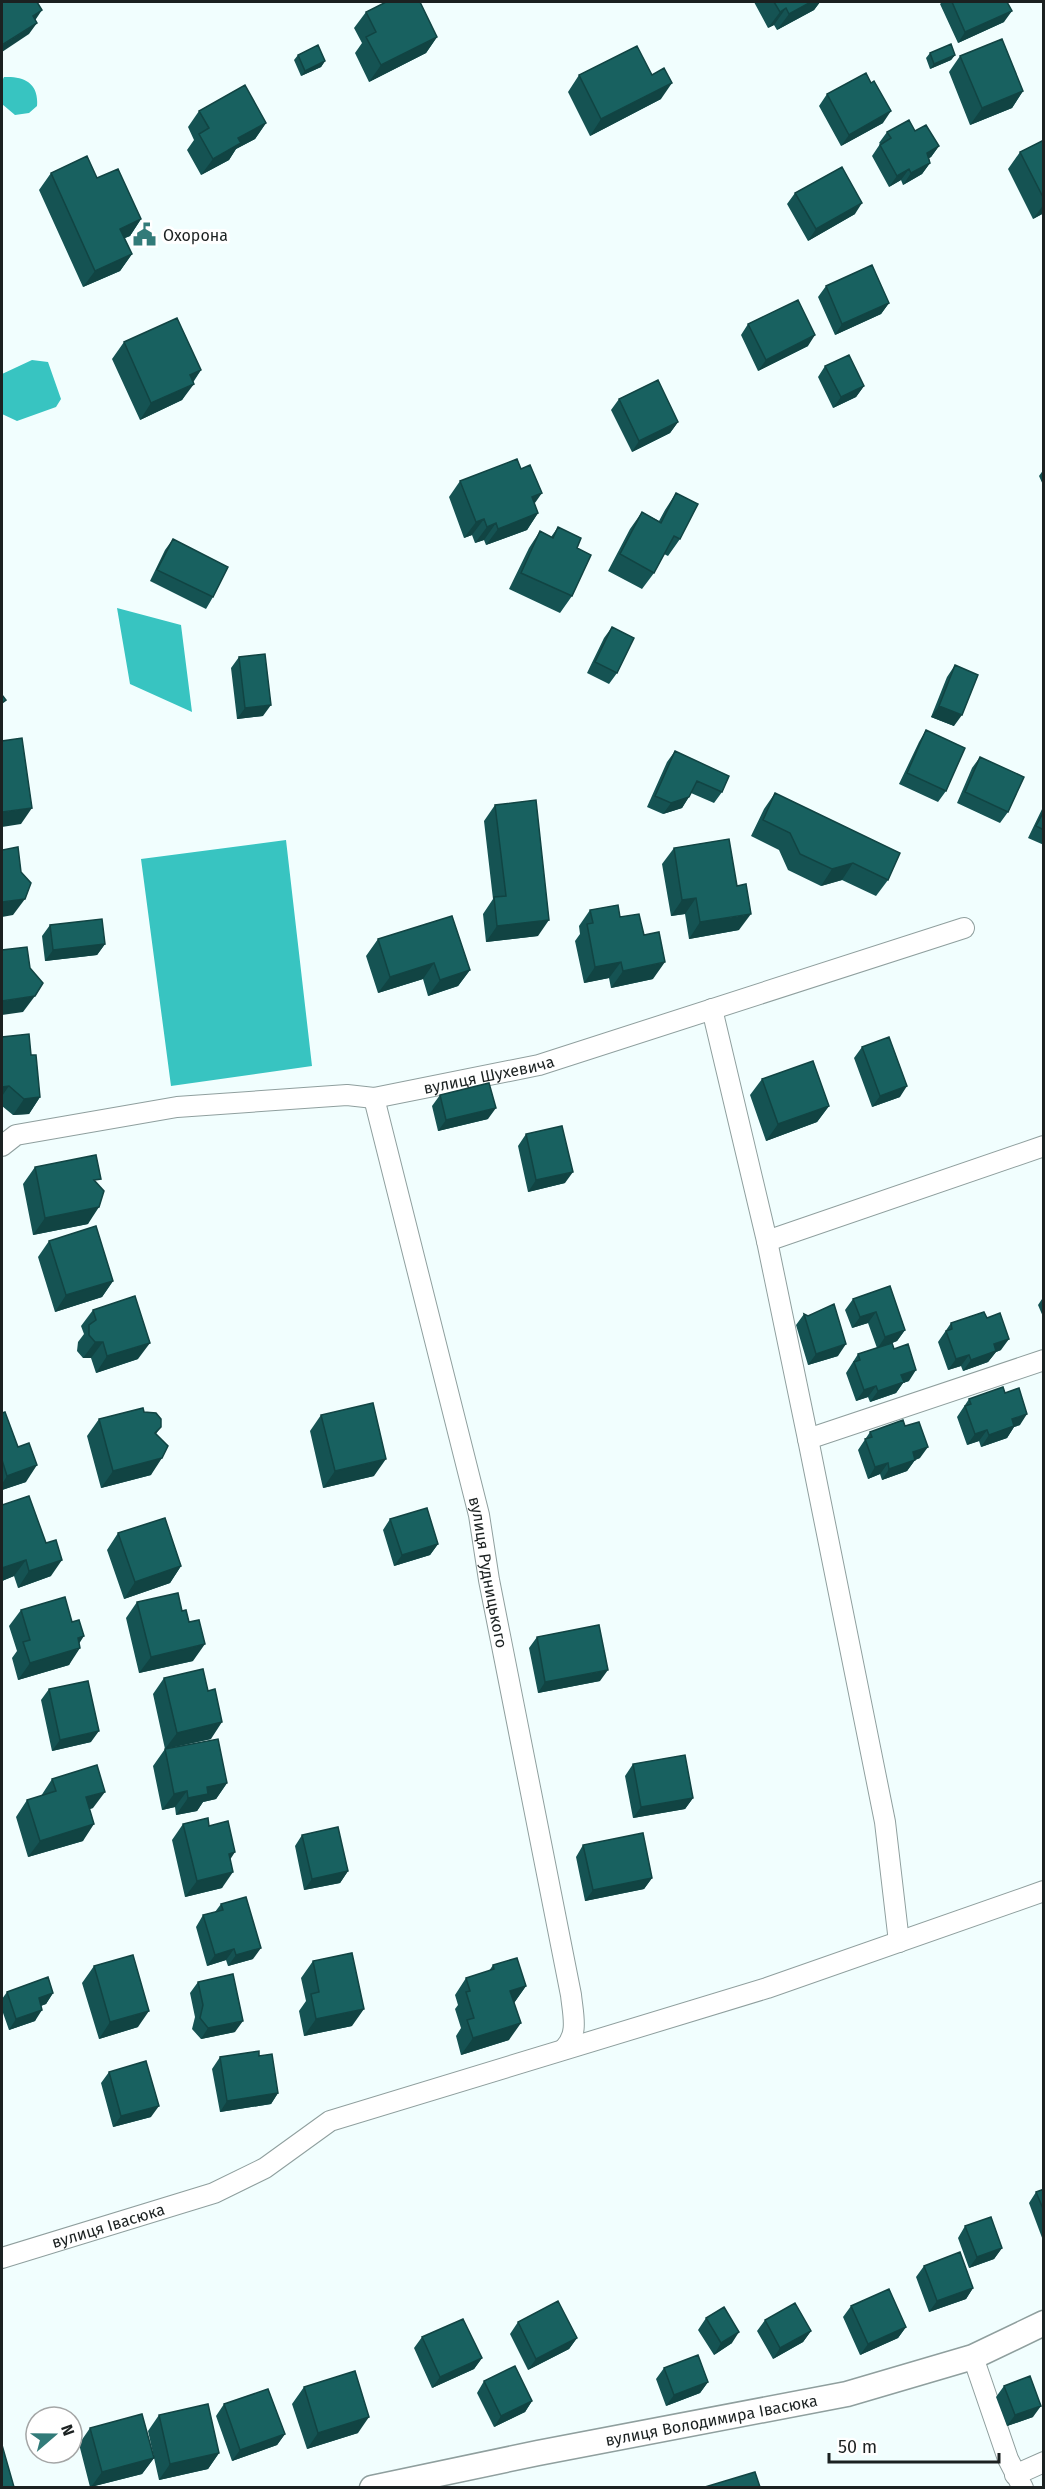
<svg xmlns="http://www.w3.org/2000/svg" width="1045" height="2489" viewBox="0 0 1045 2489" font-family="'Fira Sans',sans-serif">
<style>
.water{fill:#38c4c1}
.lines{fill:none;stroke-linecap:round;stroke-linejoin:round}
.minor-casing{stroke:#8f9f9e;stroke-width:22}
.tertiary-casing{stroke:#8f9f9e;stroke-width:27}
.minor{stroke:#fff;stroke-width:20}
.tertiary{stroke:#fff;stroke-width:24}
.wall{fill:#155353}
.shaded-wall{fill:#114443}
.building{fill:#186160;stroke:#114443;stroke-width:1.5}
.labels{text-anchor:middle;stroke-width:6;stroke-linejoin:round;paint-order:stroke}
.poi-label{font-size:16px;fill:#1b2121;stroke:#fff;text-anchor:start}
.street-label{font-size:16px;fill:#1b2121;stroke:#fff}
</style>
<rect width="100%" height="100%" fill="#f1fefe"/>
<!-- water -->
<path class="water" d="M4,77C24,76 39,83 37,106L29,113L15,115L2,104V81Z
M32,360L48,362L61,399L56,407L17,421L2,414V374Z
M117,608L181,625L192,712L130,684Z
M286,840L312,1066L171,1086L141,859Z"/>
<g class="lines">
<defs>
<g id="minor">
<path d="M712,1009L767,1241L808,1439L885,1822L899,1942"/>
<path id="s1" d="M374,1098L479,1515L489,1580L571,1995C573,2015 579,2034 564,2049"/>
<path id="s2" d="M2,1146L16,1135L177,1107L347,1095L374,1098L539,1065L964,928"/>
<path d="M767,1241L1044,1146"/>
<path d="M808,1439L1044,1360"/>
<path id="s3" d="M2,2258L214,2193L265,2168L330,2121L767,1988L1044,1891"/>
<path d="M973,2357L1008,2459L1023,2488"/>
<path d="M1015,2475L1044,2462"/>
</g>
<g id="tertiary">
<path id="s4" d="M372,2488L538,2453L847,2394L973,2357L1044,2323"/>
</g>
</defs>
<!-- minor casing -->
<use href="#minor" class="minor-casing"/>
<!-- tertiary casing -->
<use href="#tertiary" class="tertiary-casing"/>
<!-- minor -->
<use href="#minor" class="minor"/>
<!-- tertiary -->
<use href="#tertiary" class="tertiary"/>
</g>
<!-- wall -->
<path class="wall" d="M754,2H820L814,10L777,30L774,25L768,28Z
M942,2H1007L1004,22L958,43L940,4Z
M366,12L437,37L426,53L369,82L355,53L362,43L354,28Z
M930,53L955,55L951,60L930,69L926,58Z
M298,55L325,61L321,67L301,76L294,60Z
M960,56L1023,91L1012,108L970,125L949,72Z
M579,75L661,99L590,136L568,92Z
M871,83L883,123L841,146L819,106L827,94Z
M199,111L266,123L255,139L236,149L229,160L201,175L187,150L194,140L188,127Z
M915,131L939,146L931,157L929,158L930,163L922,174L903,185L901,180L889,187L872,156L880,144L879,143L887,132Z
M1044,140V213L1033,219L1008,169L1020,152Z
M51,173L97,178L141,219L130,236L124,238L132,254L120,271L83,287L39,190Z
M795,193L855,214L808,241L787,204Z
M826,286L889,303L881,314L835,335L818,297Z
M748,324L808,346L758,371L741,335Z
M124,342L201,370L182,400L140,420L112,359Z
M825,366L864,386L856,397L833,408L818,377Z
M619,399L678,422L670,433L632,452L611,410Z
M1044,469V487L1039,476Z
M460,481L534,504L538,513L527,530L486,545L484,540L475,543L472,535L464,538L449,497Z
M676,493L680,539L668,556L664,554L654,573L642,589L608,571L630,529L642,512L659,521L665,510Z
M558,527L577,548L572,596L560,613L509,589L529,548L540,531L551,537Z
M173,539L213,597L206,609L150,581L165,550Z
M612,627L617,673L609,684L587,673L604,638Z
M239,657L263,716L237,719L231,668Z
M955,665L954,726L931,717L947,677Z
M926,730L946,791L938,802L899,784L919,742Z
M675,751L722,792L714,803L691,793L682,808L663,814L647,807L667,762Z
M980,757L1008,812L1000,823L957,803L972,768Z
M775,793L888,880L876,896L842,880L821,886L788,870L779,850L751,836L764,809Z
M495,805L538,936L486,942L483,914L493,899L484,821Z
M1044,805V845L1028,838Z
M674,848L739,930L689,939L685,914L671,916L662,864Z
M590,910L620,917L644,935L653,979L611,988L609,978L584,983L575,941L580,934L579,926Z
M50,925L105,944L97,955L45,961L42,936Z
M378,939L470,970L458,986L428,996L423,979L378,993L366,956Z
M2,1037L31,1055L40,1097L29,1114L13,1115L2,1106Z
M862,1047L900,1097L872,1107L854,1058Z
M762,1079L829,1106L817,1122L766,1141L750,1095Z
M440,1095L488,1119L438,1131L432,1106Z
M526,1134L565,1183L528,1192L518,1146Z
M35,1167L97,1184L88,1224L33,1235L23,1184Z
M49,1241L113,1281L102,1297L55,1312L38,1257Z
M890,1286L905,1330L897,1341L892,1343L909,1381L903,1383L896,1393L870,1402L868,1397L856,1401L846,1373L858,1354L877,1348L868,1323L852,1328L845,1310L853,1299Z
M1044,1296V1319L1038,1305Z
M93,1310L138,1359L96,1373L91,1358H83L77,1351L78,1342L84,1334L81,1326Z
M804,1314L838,1356L808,1365L796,1325Z
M951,1323L1001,1350L996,1352L988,1362L963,1371L961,1366L948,1370L938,1342Z
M1005,1393L1020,1425L1014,1427L1007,1438L981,1447L979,1441L967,1445L957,1417L969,1399Z
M144,1412L161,1427L156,1434L151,1475L101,1488L87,1436L99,1419Z
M2,1413L26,1482L2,1490Z
M321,1415L374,1476L323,1488L310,1431Z
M905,1426L920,1458L915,1460L907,1471L882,1480L880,1474L868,1479L858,1450L870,1432Z
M2,1505L51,1576L18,1588L14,1576L2,1581Z
M390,1519L438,1544L430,1555L394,1566L383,1530Z
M118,1533L181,1566L170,1583L124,1599L107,1550Z
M137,1602L193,1661L139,1673L126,1618Z
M21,1610L79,1644L69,1665L18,1680L12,1658L17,1651L9,1626Z
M537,1637L600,1681L538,1693L529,1648Z
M164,1678L208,1691L211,1739L165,1749L153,1694Z
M49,1689L91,1742L52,1751L41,1700Z
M165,1749L227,1783L216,1799L203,1802L197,1811L176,1815L175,1807L162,1810L153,1766Z
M633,1764L693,1798L685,1809L633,1818L625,1776Z
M52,1779L93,1808L89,1809L83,1841L28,1857L16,1817L27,1800L41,1796Z
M183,1824L209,1826L230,1860L222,1888L185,1897L172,1840Z
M302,1835L348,1871L340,1883L304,1890L295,1846Z
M583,1845L652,1878L644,1889L585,1901L576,1857Z
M221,1904L253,1959L228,1966L226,1960L207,1966L196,1927L203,1915L215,1912Z
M313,1961L352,2026L304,2036L299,2011L306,2001L301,1978Z
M493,1965L526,1986L514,2003L509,2040L461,2055L456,2036L461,2028L455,2009L458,2005L455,1995L466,1978L489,1971Z
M94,1966L138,2027L99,2039L82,1983Z
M198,1982L235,2032L201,2039L192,2029L195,2017L190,1993Z
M7,1992L53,1993L46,2004L41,2006L35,2021L9,2030L2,2010V1999Z
M259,2056L278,2093L271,2104L220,2112L212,2069L220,2057Z
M109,2072L151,2117L113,2127L101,2083Z
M1044,2189V2243L1029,2203L1036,2192Z
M965,2226L1002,2248L994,2259L969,2268L958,2238Z
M924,2266L973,2288L966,2299L929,2312L916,2277Z
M851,2306L906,2327L898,2338L860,2355L843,2317Z
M706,2318L732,2343L714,2355L698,2330Z
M765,2320L811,2331L803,2342L773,2359L757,2331Z
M518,2322L577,2338L569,2349L528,2370L510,2334Z
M422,2337L482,2358L474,2369L432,2388L414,2348Z
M664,2368L708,2382L700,2393L666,2406L656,2379Z
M484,2381L532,2401L525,2412L494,2427L477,2393Z
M1004,2386L1033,2417L1007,2426L996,2397Z
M304,2387L358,2433L307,2449L292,2404Z
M224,2404L285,2434L277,2445L232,2461L216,2416Z
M159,2415L219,2453L208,2469L159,2480L148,2431Z
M90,2428L154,2458L142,2474L90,2487L79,2444Z"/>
<!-- shaded-wall -->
<path class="shaded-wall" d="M811,2H820L814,10L777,30L789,14Z
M786,8L774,25L768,28L780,12Z
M42,10L34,22L33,16Z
M1012,11L1004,22L958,43L965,32Z
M37,23L29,34L2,52V45Z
M437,37L426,53L369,82L381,65Z
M955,55L951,60L930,69L934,64Z
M325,61L321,67L301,76L305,71Z
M672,83L661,99L590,136L601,119Z
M1023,91L1012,108L970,125L982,108Z
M891,111L883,123L841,146L849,135Z
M266,123L255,139L236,149L229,160L201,175L213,159L238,138Z
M939,146L931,157L919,164L927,153Z
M930,163L922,174L903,185L911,173Z
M909,169L901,180L889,187L897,176Z
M862,203L855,214L808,241L816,229Z
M1044,204V213L1033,219Z
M141,219L130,236L109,245L120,229Z
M132,254L120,271L83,287L95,271Z
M889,303L881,314L835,335L842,324Z
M815,335L808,346L758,371L766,360Z
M201,370L190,385L194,384L182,400L140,420L151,403L190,375Z
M864,386L856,397L833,408L841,397Z
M678,422L670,433L632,452L639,441Z
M542,493L530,510L532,497Z
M538,513L527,530L486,545L498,529Z
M484,519L472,535L464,538L476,522Z
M496,523L484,540L475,543L487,527Z
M271,705L263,716L237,719L245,708Z
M939,706L962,715L954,726L931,717Z
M689,797L682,808L663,814L671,803Z
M32,808L21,824L2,827V812Z
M853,863L842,880L821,886L832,869Z
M696,898L685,914L671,916L682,900Z
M25,899L13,915L2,917V902Z
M751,914L739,930L689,939L700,922Z
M549,920L538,936L486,942L497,926Z
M105,944L97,955L45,961L53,950Z
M621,962L609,978L584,983L595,967Z
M665,962L653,979L611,988L623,971Z
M434,963L423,979L378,993L390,977Z
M470,970L458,986L428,996L440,980Z
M35,996L23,1012L2,1015V1001Z
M9,1086L2,1096V1087Z
M907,1086L900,1097L872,1107L880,1096Z
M40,1097L29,1114L13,1115L24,1099Z
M829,1106L817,1122L766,1141L778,1124Z
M496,1108L488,1119L438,1131L446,1120Z
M573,1172L565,1183L528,1192L536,1180Z
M99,1207L88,1224L33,1235L45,1218Z
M113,1281L102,1297L55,1312L66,1295Z
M876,1312L868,1323L852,1328L860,1317Z
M905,1330L897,1341L877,1349L885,1337Z
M1009,1339L1001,1350L996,1352L988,1362L963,1371L971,1360L994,1344Z
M95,1342H103L91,1358H83Z
M150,1343L138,1359L96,1373L107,1356Z
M846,1344L838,1356L808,1365L816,1354Z
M969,1355L961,1366L948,1370L956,1359Z
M916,1370L909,1381L903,1383L896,1393L870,1402L878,1391L901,1375Z
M876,1386L868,1397L856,1401L864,1390Z
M1027,1414L1020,1425L1014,1427L1007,1438L981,1447L989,1435L1012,1419Z
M987,1430L979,1441L967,1445L975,1434Z
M928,1447L920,1458L915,1460L907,1471L882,1480L889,1469L913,1452Z
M162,1458L151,1475L101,1488L113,1471Z
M386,1459L374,1476L323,1488L335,1471Z
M888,1463L880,1474L868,1479L875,1467Z
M37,1465L26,1482L2,1490V1484L7,1476Z
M438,1544L430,1555L394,1566L402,1555Z
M26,1560L14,1576L2,1581V1568Z
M62,1560L51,1576L18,1588L29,1571Z
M181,1566L170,1583L124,1599L135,1582Z
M84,1636L75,1650L80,1648L69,1665L18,1680L30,1663L78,1638Z
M205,1644L193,1661L139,1673L151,1657Z
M608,1670L600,1681L538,1693L545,1682Z
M222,1722L211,1739L165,1749L177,1733Z
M99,1731L91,1742L52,1751L60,1740Z
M227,1783L216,1799L203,1802L197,1811L176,1815L188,1798L207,1787Z
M187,1791L175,1807L162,1810L174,1794Z
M105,1792L93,1808L74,1814L86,1797Z
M693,1798L685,1809L633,1818L641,1807Z
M94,1824L83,1841L28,1857L40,1841Z
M235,1852L224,1869L229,1854Z
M348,1871L340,1883L304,1890L312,1879Z
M233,1872L222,1888L185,1897L197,1881Z
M652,1878L644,1889L585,1901L593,1890Z
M261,1948L253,1959L228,1966L236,1955Z
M234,1949L226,1960L207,1966L215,1955Z
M526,1986L514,2003L510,1991Z
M53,1993L46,2004L31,2009L39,1998Z
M364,2009L352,2026L304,2036L316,2019Z
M42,2010L35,2021L9,2030L16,2019Z
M149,2011L138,2027L99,2039L110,2022Z
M243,2021L235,2032L201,2039L208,2028Z
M521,2023L509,2040L461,2055L473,2038Z
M278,2093L271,2104L220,2112L227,2101Z
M159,2106L151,2117L113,2127L121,2116Z
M1002,2248L994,2259L969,2268L977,2257Z
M973,2288L966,2299L929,2312L937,2301Z
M906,2327L898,2338L860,2355L868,2344Z
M811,2331L803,2342L773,2359L780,2348Z
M739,2332L732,2343L714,2355L721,2343Z
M577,2338L569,2349L528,2370L536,2359Z
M482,2358L474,2369L432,2388L440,2377Z
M708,2382L700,2393L666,2406L674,2395Z
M532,2401L525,2412L494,2427L501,2416Z
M1041,2406L1033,2417L1007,2426L1015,2415Z
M369,2417L358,2433L307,2449L318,2433Z
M285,2434L277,2445L232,2461L240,2450Z
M219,2453L208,2469L159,2480L170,2464Z
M154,2458L142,2474L91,2487L102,2472Z"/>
<!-- building -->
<path class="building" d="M2,2H37L42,10L33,16L37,23L2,45Z
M386,2H420L437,37L381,65L366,37L376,32L366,12Z
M774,2H811L789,14L786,8L780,12Z
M952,2H1007L1012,11L965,32Z
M1002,39L1023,91L982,108L960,56Z
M951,44L955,55L934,64L930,53Z
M318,45L325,61L305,71L298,55Z
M637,46L652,75L664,68L672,83L601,119L579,75Z
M866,73L871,83L874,81L891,111L849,135L827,94Z
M245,85L266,123L238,138L241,143L213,159L199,134L209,128L199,111Z
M909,120L915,131L926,125L939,146L927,153L930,163L911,173L909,169L897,176L880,145L891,138L887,132Z
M1044,140V199L1020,152Z
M87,156L97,178L118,169L141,219L120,229L132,254L95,271L51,173Z
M842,167L862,203L816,229L795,193Z
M872,265L889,303L842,324L826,286Z
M798,300L815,335L766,360L748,324Z
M177,318L201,370L190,375L194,384L151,403L124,342Z
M849,355L864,386L841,397L825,366Z
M658,380L678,422L639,441L619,399Z
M517,459L521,469L530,465L542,493L532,497L538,513L498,529L496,523L487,527L484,519L476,522L460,481Z
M676,493L698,504L680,539L674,536L654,573L620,554L642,512L661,523Z
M558,527L581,538L577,548L591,555L572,596L521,573L540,531L553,538Z
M173,539L228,567L213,597L157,570Z
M612,627L634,638L617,673L595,662Z
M265,654L271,705L245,708L239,657Z
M955,665L978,675L962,715L939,706Z
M2,695L6,700L2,703Z
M926,730L965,748L946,791L907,773Z
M22,738L32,808L2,812V741Z
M675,751L729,776L722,792L697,781L689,797L671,803L655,796Z
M980,757L1024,777L1008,812L965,792Z
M775,793L900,853L888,880L853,863L832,869L800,854L790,833L763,820Z
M536,800L549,920L497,926L494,897L506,896L495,805Z
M1044,811V830L1036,826Z
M729,839L737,886L746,884L751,914L700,922L696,898L682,900L674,848Z
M18,847L21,872L31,883L25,899L2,902V850Z
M618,905L620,917L639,914L644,935L659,932L665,962L623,971L621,962L595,967L587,924L593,923L590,910Z
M452,916L470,970L440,980L434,963L390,977L378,939Z
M102,919L105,944L53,950L50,925Z
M27,947L30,968L43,983L35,996L2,1001V950Z
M29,1034L31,1055H36L40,1097L24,1099L9,1086L2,1087V1037Z
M889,1037L907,1086L880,1096L862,1047Z
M813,1061L829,1106L778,1124L762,1079Z
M489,1083L496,1108L446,1120L440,1095Z
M562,1126L573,1172L536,1180L526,1134Z
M96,1155L101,1179L94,1180L104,1191L99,1207L45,1218L35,1167Z
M96,1226L113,1281L66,1295L49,1241Z
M890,1286L905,1330L885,1337L876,1312L860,1317L853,1299Z
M135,1296L150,1343L107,1356L103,1342H95L89,1335V1325L96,1320L93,1310Z
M834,1304L846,1344L816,1354L804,1314L808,1316Z
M984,1312L987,1318L1000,1313L1009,1339L994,1344L996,1351L971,1360L969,1355L956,1359L946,1331L952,1329L951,1323Z
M892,1343L894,1349L908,1344L916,1370L901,1375L904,1382L878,1391L876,1386L864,1390L854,1362L860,1360L858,1354Z
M1003,1387L1005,1393L1019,1388L1027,1414L1012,1419L1014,1426L989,1435L987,1430L975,1434L965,1406L971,1404L969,1399Z
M373,1403L386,1459L335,1471L321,1415Z
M143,1408L144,1412L156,1413L161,1419V1427L155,1433L168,1446L162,1458L113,1471L99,1419Z
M5,1412L18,1447L29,1443L37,1465L7,1476L2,1460V1413Z
M903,1420L905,1426L919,1422L928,1447L913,1452L915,1460L889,1469L888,1463L875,1467L865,1439L872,1437L870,1432Z
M29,1496L46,1543L56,1540L62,1560L29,1571L26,1560L2,1568V1505Z
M427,1508L438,1544L402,1555L390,1519Z
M165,1518L181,1566L135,1582L118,1533Z
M178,1593L182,1611L186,1610L189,1622L199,1620L205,1644L151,1657L137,1602Z
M65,1597L72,1622L79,1620L84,1636L78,1638L80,1648L30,1663L23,1642L30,1640L21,1610Z
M599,1625L608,1670L545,1682L537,1637Z
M203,1669L208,1691L215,1689L222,1722L177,1733L164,1678Z
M88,1681L99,1731L60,1740L49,1689Z
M218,1739L227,1783L207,1787L208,1794L188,1798L187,1791L174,1794L165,1749Z
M685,1755L693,1798L641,1807L633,1764Z
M97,1765L105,1792L86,1797L94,1824L40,1841L27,1800L56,1791L52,1779Z
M208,1818L209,1826L228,1821L235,1852L229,1854L233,1872L197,1881L183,1824Z
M338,1827L348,1871L312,1879L302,1835Z
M643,1833L652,1878L593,1890L583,1845Z
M246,1897L261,1948L236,1955L234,1949L215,1955L203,1915L223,1910L221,1904Z
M352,1953L364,2009L316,2019L311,1994L319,1992L313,1961Z
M133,1955L149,2011L110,2022L94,1966Z
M517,1958L526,1986L510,1991L521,2023L473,2038L467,2020L474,2018L466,1992L470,1991L466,1978L494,1969L493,1965Z
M233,1974L243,2021L208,2028L200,2018L203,2005L198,1982Z
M48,1977L53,1993L39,1998L42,2010L16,2019L7,1992Z
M259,2051V2056L272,2054L278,2093L227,2101L220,2057Z
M146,2061L159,2106L121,2116L109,2072Z
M1044,2189V2211L1036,2192Z
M991,2217L1002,2248L977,2257L965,2226Z
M960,2252L973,2288L937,2301L924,2266Z
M889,2289L906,2327L868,2344L851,2306Z
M558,2301L577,2338L536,2359L518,2322Z
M795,2303L811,2331L780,2348L765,2320Z
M724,2307L739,2332L721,2343L706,2318Z
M463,2319L482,2358L440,2377L422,2337Z
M698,2355L708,2382L674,2395L664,2368Z
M515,2366L532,2401L501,2416L484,2381Z
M355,2371L369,2417L318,2433L304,2387Z
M1030,2376L1041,2406L1015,2415L1004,2386Z
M268,2389L285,2434L240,2450L224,2404Z
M208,2404L219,2453L170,2464L159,2415Z
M142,2414L154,2458L102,2472L90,2428Z
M2,2445L14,2487H2Z
M755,2472L760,2487H705Z"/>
<!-- icons -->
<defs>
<symbol id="civic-bare" viewBox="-9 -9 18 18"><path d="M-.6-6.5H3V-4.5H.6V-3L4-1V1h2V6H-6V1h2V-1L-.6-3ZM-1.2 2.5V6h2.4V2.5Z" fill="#327b79" stroke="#fff" stroke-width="2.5" paint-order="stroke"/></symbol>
</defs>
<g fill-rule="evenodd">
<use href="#civic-bare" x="128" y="218" width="33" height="33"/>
</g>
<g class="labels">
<!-- poi labels -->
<g class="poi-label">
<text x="163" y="241">Охорона</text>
</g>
<!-- street labels -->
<g class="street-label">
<text dy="6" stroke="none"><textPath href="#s2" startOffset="496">вулиця Шухевича</textPath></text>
<text dy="6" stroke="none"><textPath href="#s1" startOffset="488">вулиця Рудницького</textPath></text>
<text dy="6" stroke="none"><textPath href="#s3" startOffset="111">вулиця Івасюка</textPath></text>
<text dy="6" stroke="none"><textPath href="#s4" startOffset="346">вулиця Володимира Івасюка</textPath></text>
</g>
</g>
<!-- border -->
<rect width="1045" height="2489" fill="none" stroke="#1b2121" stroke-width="6"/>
<!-- north arrow -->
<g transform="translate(54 2435) rotate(70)"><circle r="28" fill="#ffffff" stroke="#a4a6a6" stroke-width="1.5"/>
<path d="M0-4.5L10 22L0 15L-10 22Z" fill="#327b79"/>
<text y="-9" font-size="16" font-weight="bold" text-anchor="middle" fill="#1b2121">N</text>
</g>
<!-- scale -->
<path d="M829 2453v9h170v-9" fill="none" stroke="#1b2121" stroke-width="3"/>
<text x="838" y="2453" font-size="18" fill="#1b2121" stroke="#ffffff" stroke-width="4.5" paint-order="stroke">50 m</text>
</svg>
